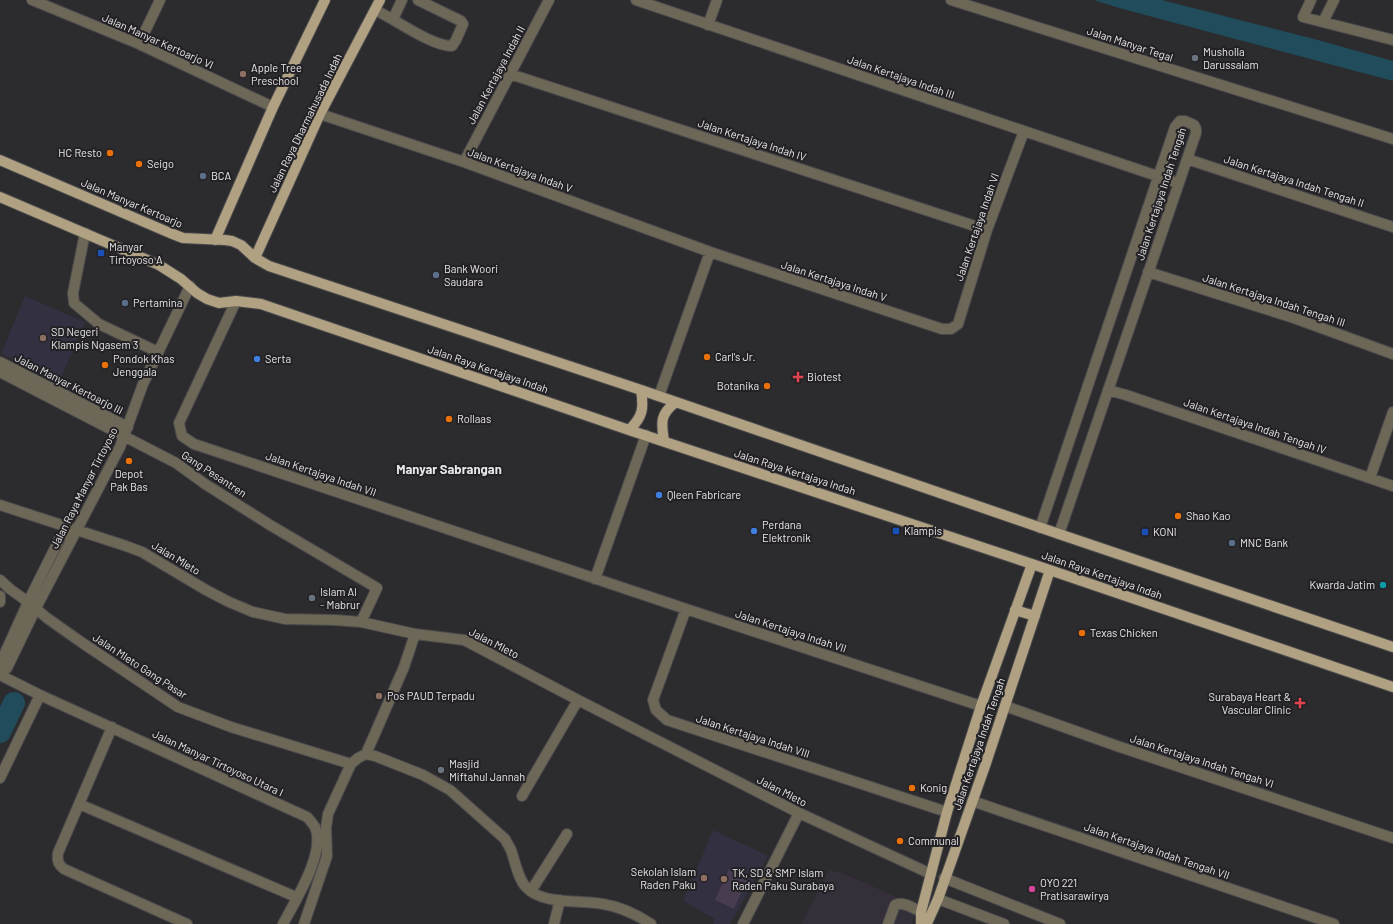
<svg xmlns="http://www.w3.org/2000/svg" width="1393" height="924" viewBox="0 0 1393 924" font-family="Barlow,sans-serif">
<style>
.built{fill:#342f38}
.education{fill:#333041}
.green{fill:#473c50}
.water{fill:#204c5b}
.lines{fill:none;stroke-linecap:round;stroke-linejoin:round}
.river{stroke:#204c5b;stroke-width:22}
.minor-casing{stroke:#4a494c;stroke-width:12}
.major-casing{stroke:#4a494c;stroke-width:12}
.minor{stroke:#6d6758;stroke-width:10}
.major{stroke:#afa182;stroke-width:10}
.worship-dot{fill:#6b7280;stroke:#232124;stroke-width:1.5}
.education-dot{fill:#8d6e63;stroke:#232124;stroke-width:1.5}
.food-dot{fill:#e8710a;stroke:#232124;stroke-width:1.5}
.service-dot{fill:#5c6f8a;stroke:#232124;stroke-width:1.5}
.transit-dot{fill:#1a4fb4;stroke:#232124;stroke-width:1.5}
.shop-dot{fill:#3f7fe0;stroke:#232124;stroke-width:1.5}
.health-dot{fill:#e0444e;stroke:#232124;stroke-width:1.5}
.culture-dot{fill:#0f9aa8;stroke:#232124;stroke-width:1.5}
.hotel-dot{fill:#d1479c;stroke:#232124;stroke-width:1.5}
.labels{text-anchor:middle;stroke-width:4;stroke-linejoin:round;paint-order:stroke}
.street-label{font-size:11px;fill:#e7e6e9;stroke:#232124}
.poi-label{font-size:11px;fill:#e7e6e9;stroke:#232124;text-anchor:start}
.quarter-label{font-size:13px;font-weight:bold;fill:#e7e6e9;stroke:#232124}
</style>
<rect width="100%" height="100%" fill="#2c2b2e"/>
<!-- built -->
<path class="built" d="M829,870L843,873L917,906L912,924H801Z"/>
<!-- education -->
<path class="education" d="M25,296L85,322L60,380L1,354Z
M713,830L768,856L730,924H713L715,919L683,901Z"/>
<!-- green -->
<path class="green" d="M729,869L748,878L734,909L715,900Z"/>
<!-- water -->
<path class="water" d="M1094,0H1162L1318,40L1393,61V81L1119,8Z"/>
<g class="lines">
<!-- river -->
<path class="river" d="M0,732L14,703"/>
<defs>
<path id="minor" d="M32,0L139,44L273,107
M636,0L1178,183
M951,0L1393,139
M1311,0L1303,17L1393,40
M375,10C395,19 431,46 452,46L456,40L463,24L461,21L418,0
M393,19L402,0
M1323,22L1334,0
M708,25L717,0
M139,44L160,0
M510,74L987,230
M320,114L464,162L710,252L942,329H951L958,324L987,230L1024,131
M1187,159L1393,227
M464,162L549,0
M85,233L73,293L74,303L99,324L158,352
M1148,272L1294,318L1393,354
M236,301L179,423L182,436L194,444L686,609L981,706
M0,362L128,427
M0,372L176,463L205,484L270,525L377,588L361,622
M1108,390L1126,395L1393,486
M659,396L710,252
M1370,478L1393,412
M0,505L126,546L142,552L206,590L229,602L253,612L285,619L335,620L361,622L415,634L464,640L578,700L799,813L931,874
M1040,528L1175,127L1180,121H1185L1194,125L1196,129V133L1059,534
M595,579L646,435
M0,580L10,589L28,602L47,618L81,642L178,707L231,727L351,764
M0,596V602
M686,609L653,700L656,710L667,720L947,812
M0,664L29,600L60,538L66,533L76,530
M0,675L40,695L307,817C310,820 313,824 315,827C326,853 295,901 283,924
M0,675L7,668L37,606L120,447L143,384L190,286
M1005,706L1117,746L1393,838
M112,727L58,853C57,861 58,864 64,869L187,924
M366,754L404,667L415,634
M0,778L40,695
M522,796L578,700
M972,801L1334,924
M79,804L296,897
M944,878L1060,924
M531,891L567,834
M938,899L1004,924
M304,924L327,856L326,828L328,814L351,764L358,758L366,754L375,756L423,775L450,790L505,839C507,843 509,846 511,850C515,861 518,879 526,887C543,906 581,899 603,904C621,907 636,914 651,924
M554,924L560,900
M743,924L799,813
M888,924L895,905C903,901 913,908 921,912"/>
<path id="major" d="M0,160L170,233L183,238L225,240L232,241L241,245L255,258L269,266L641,390L1059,534L1393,647
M0,197L159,265L181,279L197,293L207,299L219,303L236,301L261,304L629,430L1032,564L1393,687
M215,240L273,107L325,0
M255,258L320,114L380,0
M629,430C643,417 644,408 641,390
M664,441C661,422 660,414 676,402
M1015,610L1035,616
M921,924V912L947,812L981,706L1032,564
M925,924L928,921L938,899L986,763L1050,570"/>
</defs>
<!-- minor casing -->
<use href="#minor" class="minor-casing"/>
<!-- major casing -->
<use href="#major" class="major-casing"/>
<!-- minor -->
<use href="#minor" class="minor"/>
<!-- major -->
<use href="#major" class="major"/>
</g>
<!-- markers -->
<g class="worship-dot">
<circle cx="1195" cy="58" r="4"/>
<circle cx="312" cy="598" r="4"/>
<circle cx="441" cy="770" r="4"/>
</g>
<g class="education-dot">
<circle cx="243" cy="74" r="4"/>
<circle cx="43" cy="338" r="4"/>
<circle cx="379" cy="696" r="4"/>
<circle cx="704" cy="878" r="4"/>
<circle cx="724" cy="879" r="4"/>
</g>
<g class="food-dot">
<circle cx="110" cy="153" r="4"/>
<circle cx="139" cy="164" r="4"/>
<circle cx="707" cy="357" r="4"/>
<circle cx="105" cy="365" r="4"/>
<circle cx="767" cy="386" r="4"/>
<circle cx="449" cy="419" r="4"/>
<circle cx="129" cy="461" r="4"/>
<circle cx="1178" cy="516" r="4"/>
<circle cx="1082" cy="633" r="4"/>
<circle cx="912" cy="788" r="4"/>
<circle cx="900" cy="841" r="4"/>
</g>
<g class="service-dot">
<circle cx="203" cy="176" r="4"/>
<circle cx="436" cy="275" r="4"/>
<circle cx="125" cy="303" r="4"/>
<circle cx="1232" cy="543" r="4"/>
</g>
<g class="transit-dot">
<rect x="97" y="249" width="8" height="8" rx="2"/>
<rect x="892" y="527" width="8" height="8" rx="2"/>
<rect x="1141" y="528" width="8" height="8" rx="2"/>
</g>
<g class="shop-dot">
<circle cx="257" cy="359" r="4"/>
<circle cx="659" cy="495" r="4"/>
<circle cx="754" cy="531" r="4"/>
</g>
<g class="health-dot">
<path d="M796 371h4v4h4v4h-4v4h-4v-4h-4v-4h4z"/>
<path d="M1298 697h4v4h4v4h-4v4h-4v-4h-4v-4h4z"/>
</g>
<circle class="culture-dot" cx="1383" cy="585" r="4"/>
<circle class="hotel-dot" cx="1032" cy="889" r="4"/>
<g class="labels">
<!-- street labels -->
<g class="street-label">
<text transform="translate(158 41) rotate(24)" y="4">Jalan Manyar Kertoarjo VI</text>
<text transform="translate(1130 44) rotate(18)" y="4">Jalan Manyar Tegal</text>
<text transform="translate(496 75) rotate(-62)" y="4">Jalan Kertajaya Indah II</text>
<text transform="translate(901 77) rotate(19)" y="4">Jalan Kertajaya Indah III</text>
<text transform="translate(305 123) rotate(-64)" y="4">Jalan Raya Dharmahusada Indah</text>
<text transform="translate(752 140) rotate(18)" y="4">Jalan Kertajaya Indah IV</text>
<text transform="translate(520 170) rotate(20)" y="4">Jalan Kertajaya Indah V</text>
<text transform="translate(1294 181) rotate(18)" y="4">Jalan Kertajaya Indah Tengah II</text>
<text transform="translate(1161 194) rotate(-72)" y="4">Jalan Kertajaya Indah Tengah</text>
<text transform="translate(132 203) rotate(23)" y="4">Jalan Manyar Kertoarjo</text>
<text transform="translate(977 227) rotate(-71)" y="4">Jalan Kertajaya Indah VI</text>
<text transform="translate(834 281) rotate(18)" y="4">Jalan Kertajaya Indah V</text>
<text transform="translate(1274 300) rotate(18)" y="4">Jalan Kertajaya Indah Tengah III</text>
<text transform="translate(488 369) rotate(19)" y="4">Jalan Raya Kertajaya Indah</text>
<text transform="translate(69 384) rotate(27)" y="4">Jalan Manyar Kertoarjo III</text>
<text transform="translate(1255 426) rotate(19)" y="4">Jalan Kertajaya Indah Tengah IV</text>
<text transform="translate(795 472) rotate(18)" y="4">Jalan Raya Kertajaya Indah</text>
<text transform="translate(214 474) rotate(33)" y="4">Gang Pesantren</text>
<text transform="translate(321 474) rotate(19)" y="4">Jalan Kertajaya Indah VII</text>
<text transform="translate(84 488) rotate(-63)" y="4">Jalan Raya Manyar Tirtoyoso</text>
<text transform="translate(176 558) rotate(31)" y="4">Jalan Mleto</text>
<text transform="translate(1102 575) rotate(19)" y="4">Jalan Raya Kertajaya Indah</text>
<text transform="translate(791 631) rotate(18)" y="4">Jalan Kertajaya Indah VII</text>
<text transform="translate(494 643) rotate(27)" y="4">Jalan Mleto</text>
<text transform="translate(140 666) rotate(33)" y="4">Jalan Mleto Gang Pasar</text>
<text transform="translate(753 736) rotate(18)" y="4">Jalan Kertajaya Indah VIII</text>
<text transform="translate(979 744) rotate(-71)" y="4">Jalan Kertajaya Indah Tengah</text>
<text transform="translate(1202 761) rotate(18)" y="4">Jalan Kertajaya Indah Tengah VI</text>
<text transform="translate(218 763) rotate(25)" y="4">Jalan Manyar Tirtoyoso Utara I</text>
<text transform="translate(782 791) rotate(27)" y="4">Jalan Mleto</text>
<text transform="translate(1157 851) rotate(19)" y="4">Jalan Kertajaya Indah Tengah VII</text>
</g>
<!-- poi labels -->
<g class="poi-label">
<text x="1203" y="56">Musholla<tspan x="1203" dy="13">Darussalam</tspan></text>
<text x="251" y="72">Apple Tree<tspan x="251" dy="13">Preschool</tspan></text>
<text x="102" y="157" text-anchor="end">HC Resto</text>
<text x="147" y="168">Seigo</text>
<text x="211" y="180">BCA</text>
<text x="109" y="251">Manyar<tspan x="109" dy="13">Tirtoyoso A</tspan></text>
<text x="444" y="273">Bank Woori<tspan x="444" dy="13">Saudara</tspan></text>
<text x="133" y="307">Pertamina</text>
<text x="51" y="336">SD Negeri<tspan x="51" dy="13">Klampis Ngasem 3</tspan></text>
<text x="715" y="361">Carl's Jr.</text>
<text x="113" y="363">Pondok Khas<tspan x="113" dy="13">Jenggala</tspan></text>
<text x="265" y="363">Serta</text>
<text x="807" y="381">Biotest</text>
<text x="759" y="390" text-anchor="end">Botanika</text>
<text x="457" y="423">Rollaas</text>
<text x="129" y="478" text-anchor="middle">Depot<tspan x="129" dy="13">Pak Bas</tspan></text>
<text x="667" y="499">Qleen Fabricare</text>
<text x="1186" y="520">Shao Kao</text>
<text x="762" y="529">Perdana<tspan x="762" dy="13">Elektronik</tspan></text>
<text x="904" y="535">Klampis</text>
<text x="1153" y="536">KONI</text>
<text x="1240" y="547">MNC Bank</text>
<text x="1375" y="589" text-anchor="end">Kwarda Jatim</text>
<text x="320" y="596">Islam Al<tspan x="320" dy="13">- Mabrur</tspan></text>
<text x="1090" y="637">Texas Chicken</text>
<text x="387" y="700">Pos PAUD Terpadu</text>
<text x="1291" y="701" text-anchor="end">Surabaya Heart &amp;<tspan x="1291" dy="13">Vascular Clinic</tspan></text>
<text x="449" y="768">Masjid<tspan x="449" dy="13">Miftahul Jannah</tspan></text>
<text x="920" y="792">Konig</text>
<text x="908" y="845">Communal</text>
<text x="696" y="876" text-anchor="end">Sekolah Islam<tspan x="696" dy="13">Raden Paku</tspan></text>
<text x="732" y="877">TK, SD &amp; SMP Islam<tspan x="732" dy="13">Raden Paku Surabaya</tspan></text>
<text x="1040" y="887">OYO 221<tspan x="1040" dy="13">Pratisarawirya</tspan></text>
</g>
<!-- quarter labels -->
<g class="quarter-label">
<text x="449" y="474">Manyar Sabrangan</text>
</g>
</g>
</svg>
